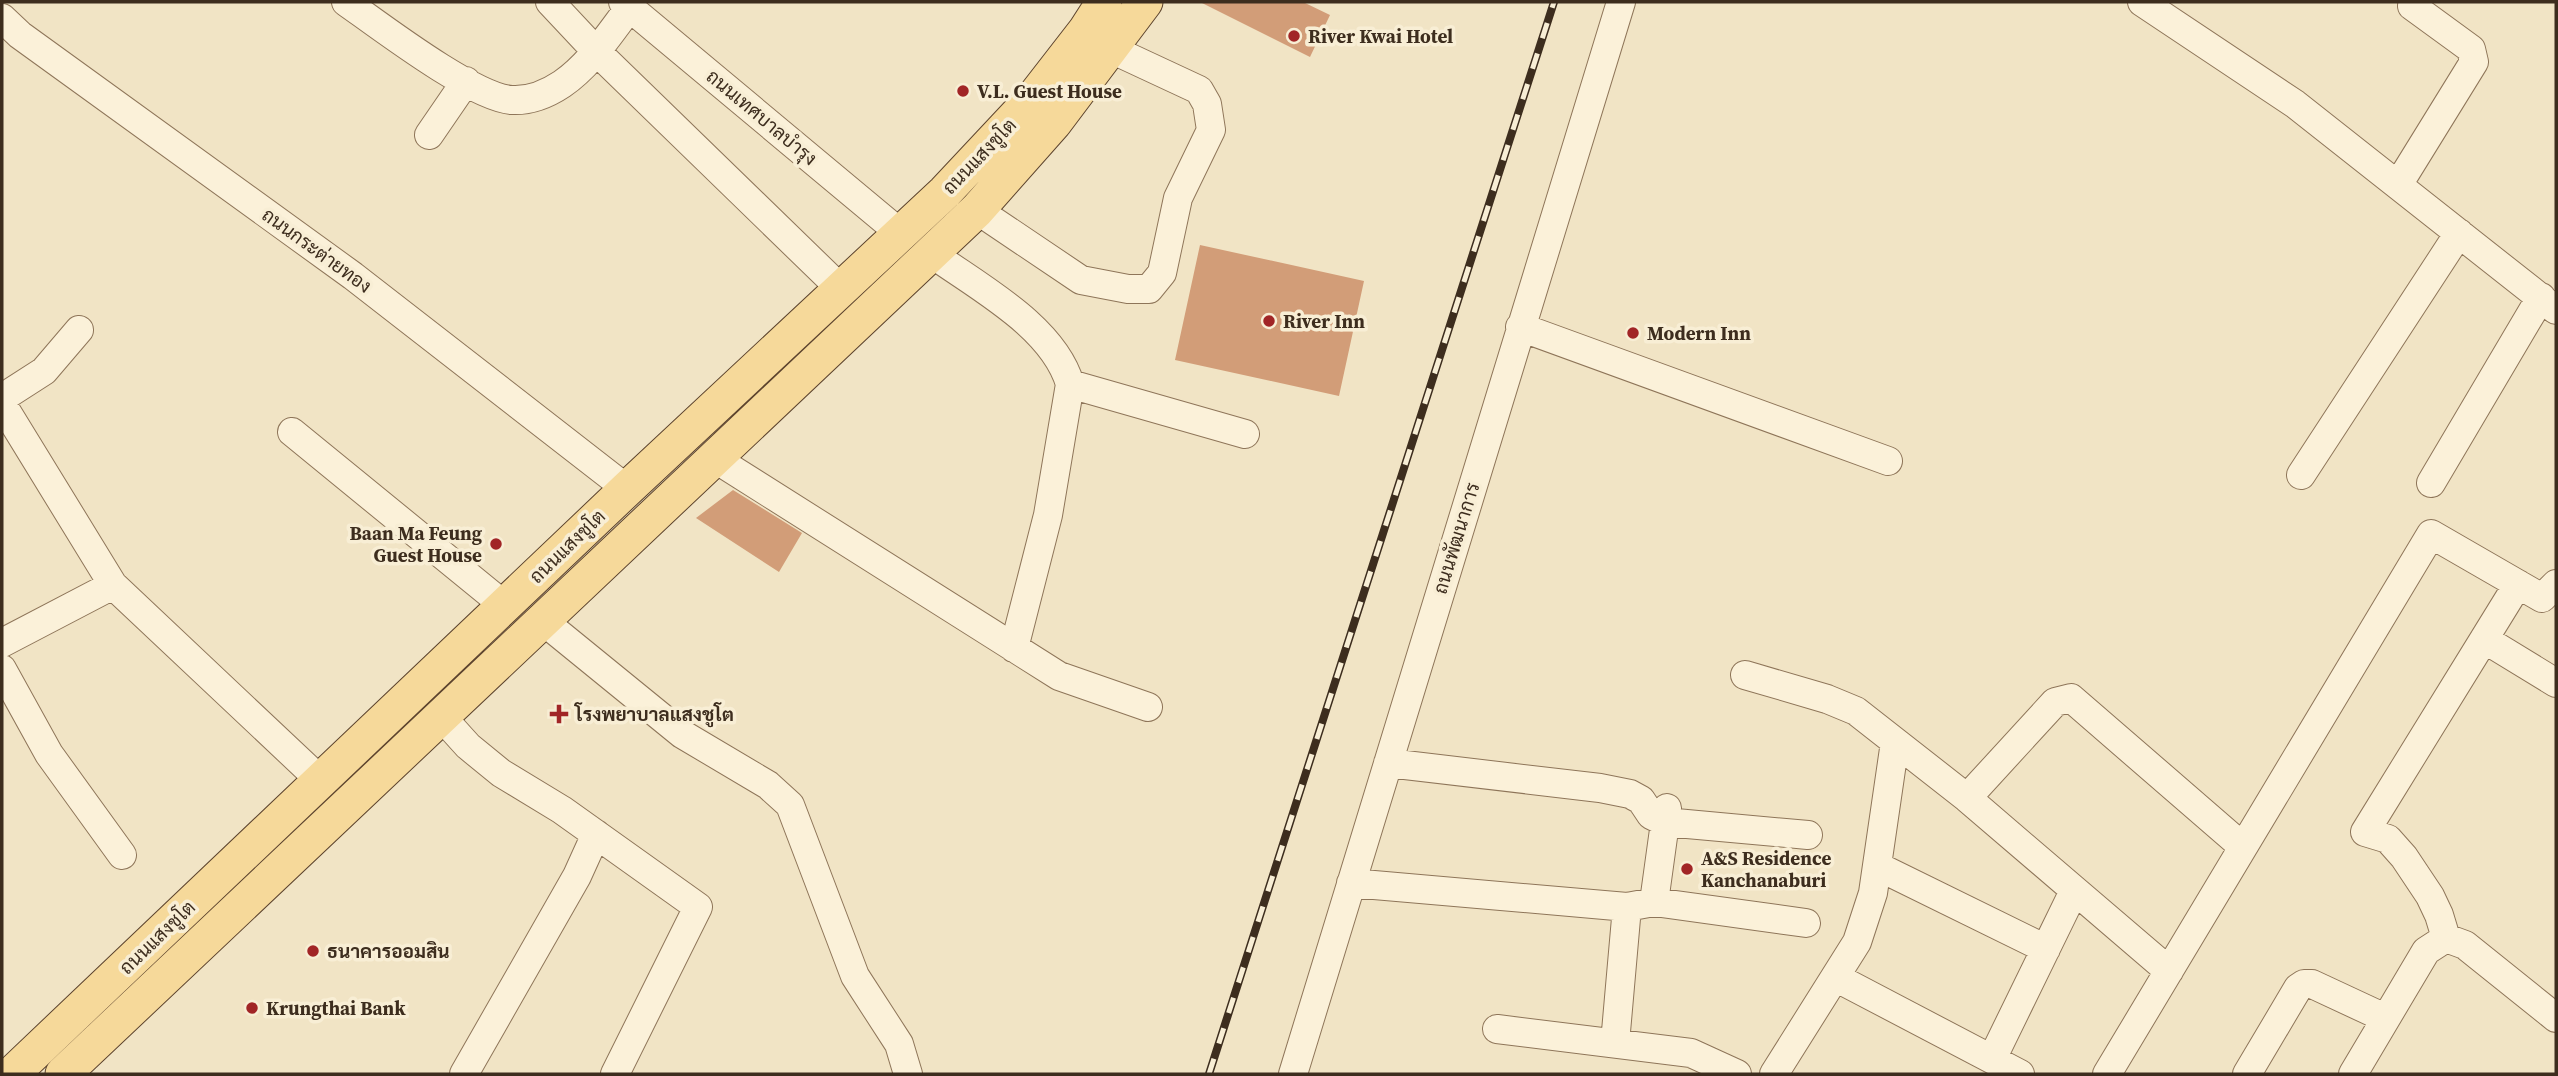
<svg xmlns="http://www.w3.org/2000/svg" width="2558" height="1076" viewBox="0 0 2558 1076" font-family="'Source Serif 4',Sarabun,serif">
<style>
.building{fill:#d29d78}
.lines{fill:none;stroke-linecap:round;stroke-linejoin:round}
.minor-casing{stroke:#8e7559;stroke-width:30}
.major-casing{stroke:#5c432d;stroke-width:37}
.minor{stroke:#fbf1d9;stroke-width:28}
.major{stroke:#f6d99a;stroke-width:35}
.rail-casing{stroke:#3d2d1e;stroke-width:8}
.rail{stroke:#f8eed5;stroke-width:5;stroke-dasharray:16;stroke-linecap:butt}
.poi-dot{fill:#a12526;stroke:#f8eed5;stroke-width:2.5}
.labels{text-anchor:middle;stroke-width:7;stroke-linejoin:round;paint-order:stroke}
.poi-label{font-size:19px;font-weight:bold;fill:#3d2d1e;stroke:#f8eed5;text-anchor:start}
.street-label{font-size:19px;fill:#3d2d1e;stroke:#f8eed5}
</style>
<rect width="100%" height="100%" fill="#f1e4c5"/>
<!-- building -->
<path class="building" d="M1200,2H1303L1330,15L1310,57Z
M1200,245L1364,281L1339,396L1175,360Z
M733,490L802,533L779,572L696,518Z"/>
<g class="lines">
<defs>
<path id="minor" d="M346,2C380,26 474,98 512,100C531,101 547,94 562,84C590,65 610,33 630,7
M550,2L596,51L841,289
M623,2L900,233
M2142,2L2295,104L2556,310
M2,18L20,35L353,276L627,489
M429,135L466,81
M2398,185L2474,62L2471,49L2412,6
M977,210L1081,280L1128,289H1149L1162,273L1178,198L1211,130L1207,104L1199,90L1111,49
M931,253C978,287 1053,326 1070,384L1048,515L1014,648
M1520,327L1888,461
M1070,384L1245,434
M2,398L44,371L79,330
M2,404L113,585L321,781
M292,432L505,606
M714,458L1059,676L1148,707
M2301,475L2459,233
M2431,483L2541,297
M542,620L682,734L768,785L790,805L855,976L899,1044L908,1074
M2484,639L2556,683
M2,643L113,585
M2,669L49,754L122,855
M1745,675L1827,699L1856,711L1967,798L2169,971
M440,715L468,746L501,773L562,810L698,907L615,1074
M1388,763L1600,788L1630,794L1641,800L1651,815L1665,822L1808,835
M1967,798L2055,702L2071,698L2243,847
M1877,866L2046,949
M1351,883L1627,907L1654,902L1806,923
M1654,902L1667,808
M2446,938L2439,915L2430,896L2404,857L2388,839L2365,832L2518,584
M1835,977L2020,1074
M1497,1029L1691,1053L1737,1074
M1615,1043L1627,907
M1992,1059L2074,891
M464,1074L577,876L596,834
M1293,1074L1621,2
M1774,1074L1857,942L1873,893L1895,742
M2107,1074L2431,534L2542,598L2556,584
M2247,1074L2298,988L2304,984H2312L2385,1018
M2353,1074L2426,951L2446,938L2465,945L2556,1018"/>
<path id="major" d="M12,1074L627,489L945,192L1034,97L1086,30L1104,2
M63,1074L977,210L1054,123L1145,2"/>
</defs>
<!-- minor casing -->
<use href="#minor" class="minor-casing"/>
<!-- major casing -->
<use href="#major" class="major-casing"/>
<!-- minor -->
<use href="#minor" class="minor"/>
<!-- major -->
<use href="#major" class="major"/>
<defs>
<path id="rail" d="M1209,1074L1554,2"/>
</defs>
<!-- rail casing -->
<use href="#rail" class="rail-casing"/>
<!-- rail -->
<use href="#rail" class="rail"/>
</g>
<!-- markers -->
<g class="poi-dot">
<circle cx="1294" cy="36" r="7"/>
<circle cx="963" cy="91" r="7"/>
<circle cx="1269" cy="321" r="7"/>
<circle cx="1633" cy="333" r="7"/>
<circle cx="496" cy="544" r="7"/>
<path d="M555.5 703.5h7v7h7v7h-7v7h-7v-7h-7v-7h7z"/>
<circle cx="1687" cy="869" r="7"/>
<circle cx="313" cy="951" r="7"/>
<circle cx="252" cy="1008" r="7"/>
</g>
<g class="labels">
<!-- poi labels -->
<g class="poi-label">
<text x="1308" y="43">River Kwai Hotel</text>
<text x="977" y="98">V.L. Guest House</text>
<text x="1283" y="328">River Inn</text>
<text x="1647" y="340">Modern Inn</text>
<text x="482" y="540" text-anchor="end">Baan Ma Feung<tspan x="482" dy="22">Guest House</tspan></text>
<text x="575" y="721">โรงพยาบาลแสงชูโต</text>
<text x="1701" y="865">A&amp;S Residence<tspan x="1701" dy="22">Kanchanaburi</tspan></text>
<text x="327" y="958">ธนาคารออมสิน</text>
<text x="266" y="1015">Krungthai Bank</text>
</g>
<!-- street labels -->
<g class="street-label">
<text transform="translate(762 117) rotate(40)" y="7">ถนนเทศบาลบำรุง</text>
<text transform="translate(979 156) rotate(-46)" y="7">ถนนแสงชูโต</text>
<text transform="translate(317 250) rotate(36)" y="7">ถนนกระต่ายทอง</text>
<text transform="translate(1456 538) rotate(-73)" y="7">ถนนพัฒนาการ</text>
<text transform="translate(567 546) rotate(-44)" y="7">ถนนแสงชูโต</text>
<text transform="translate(157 937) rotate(-44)" y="7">ถนนแสงชูโต</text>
</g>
</g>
<!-- border -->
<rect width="2558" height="1076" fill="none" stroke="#3d2d1e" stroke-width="7"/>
</svg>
